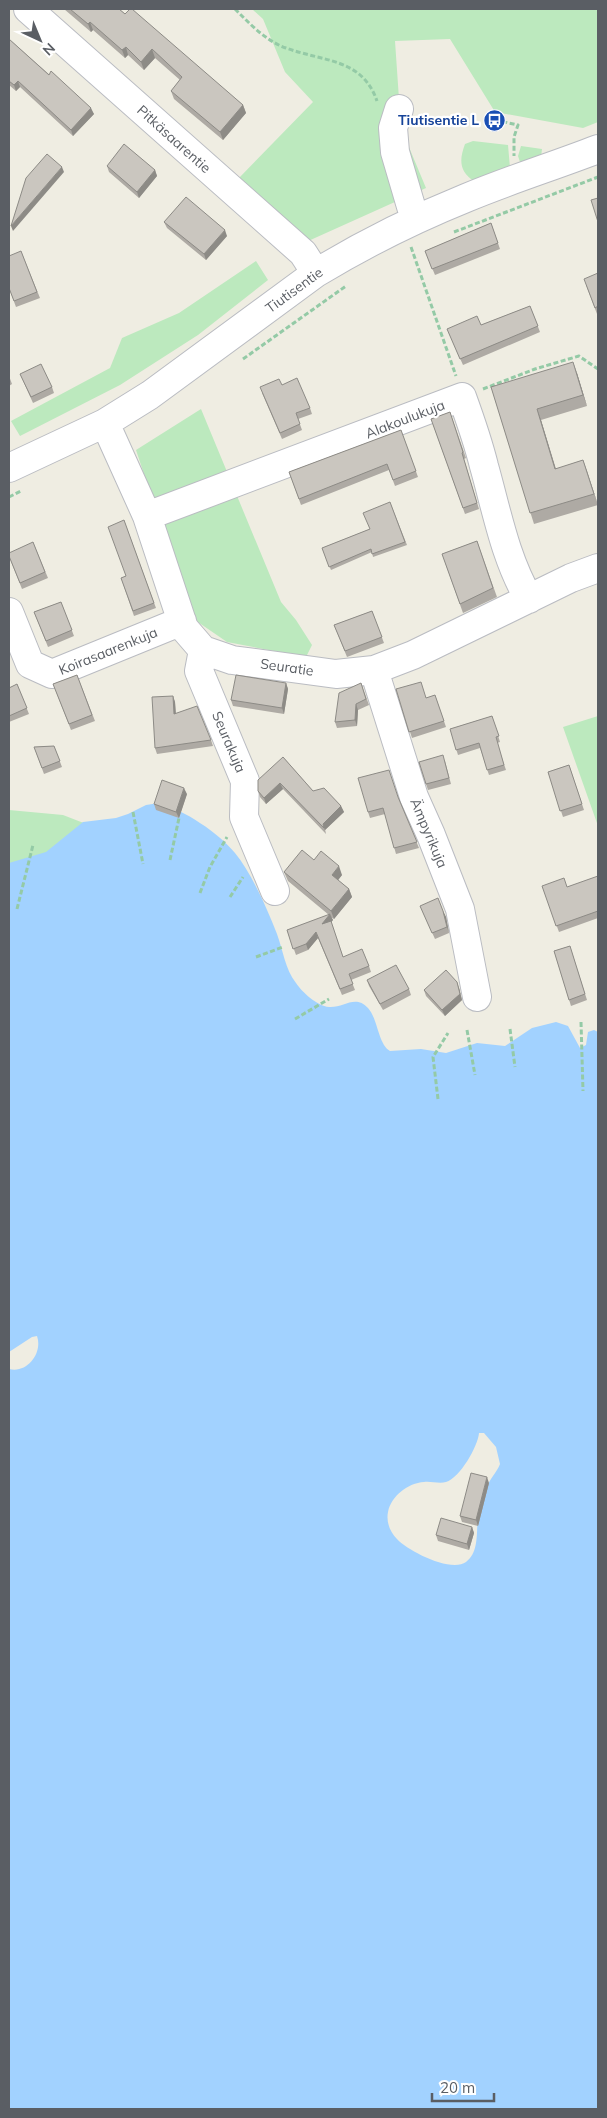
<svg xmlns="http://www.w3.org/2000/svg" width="607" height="2118" viewBox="0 0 607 2118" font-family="Mulish,sans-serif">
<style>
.green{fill:#bce9be}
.water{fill:#a2d2ff;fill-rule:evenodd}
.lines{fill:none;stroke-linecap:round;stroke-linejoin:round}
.minor-casing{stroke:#babcc2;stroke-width:30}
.path{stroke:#94caa6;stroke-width:3;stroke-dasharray:5 2.5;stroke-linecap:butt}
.minor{stroke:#fff;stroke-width:28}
.wall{fill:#aeaaa4}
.shaded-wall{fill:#8d8b86}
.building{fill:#cac6bf;stroke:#8d8b86}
.labels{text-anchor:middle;stroke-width:4.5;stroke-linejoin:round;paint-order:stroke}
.transit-label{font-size:14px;font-weight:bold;fill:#164399;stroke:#fff;text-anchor:end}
.street-label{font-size:14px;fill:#5a5e64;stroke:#fff}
</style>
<rect width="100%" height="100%" fill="#efede2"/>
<!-- green -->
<path class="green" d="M252,9H598V122L583,128L495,112L450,39L395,41L401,128L426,188L306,242L239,178L313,102L285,72L263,19Z
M473,141L508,145L510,168L475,182C459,172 459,160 465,144Z
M521,146L542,149L541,157L521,165L518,156Z
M256,261L268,280L198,335L120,385L20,436L11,421L110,368L122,338L179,313Z
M201,409L281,602L296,620L312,645L306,657L227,642L192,618L136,450Z
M598,716V826L563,727Z
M9,810L63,815L94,827L9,877Z"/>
<!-- water -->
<path class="water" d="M159,803C184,810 219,833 235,853C252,874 267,908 277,934C283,950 285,969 296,983C302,992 317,1006 329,1007C344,1008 355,994 368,1008C378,1019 378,1044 390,1051L421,1049L446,1053L477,1043L505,1046L532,1028L556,1022L568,1026L580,1048L586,1045L588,1032L594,1030L598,1032V2109H9V1369C27,1374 43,1353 37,1336L32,1337L9,1352V863L46,852L83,822L116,818L128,814L146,805ZM479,1433H484L496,1447L500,1464C497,1472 490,1478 487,1487C483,1494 480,1504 479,1512C475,1527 481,1551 466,1562C451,1573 408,1551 397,1539C390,1532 386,1522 388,1512C391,1496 408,1483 424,1482C431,1481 439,1484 446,1482C460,1478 478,1446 479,1433Z"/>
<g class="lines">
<defs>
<path id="minor" d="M28,9L303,253L316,273
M399,109L393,128L395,152L415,220
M105,423L147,516L184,628L203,650L232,660L336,674L374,670L413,655L571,578L598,568
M9,468L105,423L150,395L316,273C364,244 414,219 466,198C509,180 554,166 598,149
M147,516L462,397C470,419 478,442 484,466C497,512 505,558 529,599
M9,612L30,664L52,674L182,621
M203,650L199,671L245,781L244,817L275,891
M374,670L414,797L431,835L460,909L477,997"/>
</defs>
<!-- minor casing -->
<use href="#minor" class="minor-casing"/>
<!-- path -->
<path class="path" d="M235,9C250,24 266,41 286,48C324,62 362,58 377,101
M495,120L518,125L514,137V156
M454,232L598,177
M411,247L456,376
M243,359L346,286
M483,389L535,369L579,356L598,369
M9,497L21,491
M133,812L143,864
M170,860L179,818
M200,893L210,867L227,837
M230,897L243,877
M17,909L33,845
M256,957L283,947
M295,1019L329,999
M581,1022L583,1091
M510,1029L515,1067
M467,1030L475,1075
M438,1099L433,1057L448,1033"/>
<!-- minor -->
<use href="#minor" class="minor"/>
</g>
<!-- wall -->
<path class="wall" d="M64,9H119L243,105L246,113L223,140L174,99L171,91L180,80L155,58L144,70L128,55L125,58L93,30L91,32Z
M9,39L94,114L73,136L20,87L16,91L9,85Z
M107,166L155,170L157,176L139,198L109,172Z
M164,222L227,236L206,260L167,228Z
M491,223L500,249L435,275L425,251Z
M21,251L40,298L16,307L9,288Z
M598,273V313L597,314L586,285Z
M530,306L540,332L463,365L447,329L481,325Z
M577,373L587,406L541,420L556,469L583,460L598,505L534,524L491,387Z
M20,374L52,387L54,393L33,403Z
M9,376L12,384L9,386Z
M282,385L310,408L312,414L298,419L302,430L282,439L262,393Z
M450,412L466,458L464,459L479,509L465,514L431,419Z
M401,430L418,477L395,486L389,470L301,505L289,472Z
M390,502L407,545L373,557L372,552L331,570L322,548L370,529Z
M124,520L156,608L134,616L121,578L126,576Z
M477,541L497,597L463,613L442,554Z
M33,542L48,578L22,589L10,559Z
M61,602L74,636L48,647L34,612Z
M372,611L384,643L347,657L334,625Z
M77,675L95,721L71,730L53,684Z
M286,683L288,689L284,714L233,706L231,700Z
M361,683L369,705L358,710L357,726L337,728L335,722Z
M17,684L29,714L9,722V688Z
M396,689L426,698L435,695L446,727L412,738Z
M173,696L175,702L176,713L211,740L213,746L157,754L155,748Z
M492,716L500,742L497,743L506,770L489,775L480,748L458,755L450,729Z
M54,746L62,767L44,774L34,747Z
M283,757L313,791L341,806L344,812L325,830L326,834L283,789L266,804L260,797L258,791Z
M445,761L451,784L428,790L419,762Z
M569,765L584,810L563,817L548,772Z
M187,794L179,818L156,810L154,804Z
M399,800L419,848L396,854L385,814L370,818L368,812Z
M314,860L342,875L338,880L349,889L352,897L334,919L331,917L333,920L331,922L343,957L369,966L371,972L351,980L355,990L342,995L318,938L308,950L296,955L287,930L329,915L288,881L284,872Z
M598,877V918L559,932L542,886L568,887Z
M420,906L443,911L446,917L449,933L435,939Z
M570,946L587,1000L571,1006L554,951Z
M367,980L409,989L411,995L383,1010L369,986Z
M459,988L462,1000L445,1016L426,996L424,990Z
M489,1483L478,1526L462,1522L460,1516Z
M472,1527L474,1533L469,1550L438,1541L436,1535Z"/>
<!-- shaded-wall -->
<path class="shaded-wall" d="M90,22L93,30L91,32L88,24Z
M126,47L128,55L125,58L122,50Z
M152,49L155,58L144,70L141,62Z
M18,81L20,87L16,91L14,85Z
M243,105L246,113L223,140L220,132Z
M91,108L94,114L73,136L71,130Z
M62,167L64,172L13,231L11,226Z
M155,170L157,176L139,198L137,192Z
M225,230L227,236L206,260L204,254Z
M573,362L577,373L587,406L583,395Z
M537,409L541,420L559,480L555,469Z
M583,460L587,471L598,505L594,494Z
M286,683L288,689L284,714L282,708Z
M173,696L175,702L176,720L174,714Z
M356,704L358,710L357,726L355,720Z
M280,783L283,789L266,804L264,798Z
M184,788L187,794L179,818L176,812Z
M341,806L344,812L325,830L326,834L323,824Z
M339,866L342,875L335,884L332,875Z
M349,889L352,897L334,919L331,911Z
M443,911L446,917L449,933L447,927Z
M330,914L333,920L325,930L322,924Z
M316,932L318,938L308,950L306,944Z
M457,982L459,988L462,1000L445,1016L442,1010Z
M487,1477L489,1483L478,1526L476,1520Z
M472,1527L474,1533L469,1550L467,1544Z"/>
<!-- building -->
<path class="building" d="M70,9H119L125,14L130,9H132L243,105L220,132L171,91L182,77L152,49L141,62L126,47L122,50L90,22L88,24Z
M9,39L49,75L51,71L91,108L71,130L18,81L14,85L9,81Z
M124,144L155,170L137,192L107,166Z
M47,154L62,167L11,226L26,178Z
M186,197L225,230L204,254L164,222Z
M598,198V222L591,200Z
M491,223L498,243L432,269L425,251Z
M21,251L37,292L14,301L9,288V256Z
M598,273V306L595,308L584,279Z
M530,306L538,326L460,359L447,329L477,316L481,325Z
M573,362L583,395L537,409L555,469L583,460L594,494L530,513L491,387Z
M41,364L52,387L31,397L20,374Z
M297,378L310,408L296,413L300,424L280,433L260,387L279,379L282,385Z
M450,412L463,452L462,453L477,503L463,508L431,419Z
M401,430L416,471L393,480L387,464L299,499L289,472Z
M390,502L405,542L372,554L371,549L329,567L322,548L370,529L363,513Z
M124,520L154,603L133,611L121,578L126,576L108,527Z
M477,541L493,588L460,604L442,554Z
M33,542L45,572L20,583L9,556V553Z
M61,602L72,630L46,641L34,612Z
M372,611L382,637L345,651L334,625Z
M77,675L92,715L69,724L53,684Z
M236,675L286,683L282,708L231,700Z
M421,682L426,698L435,695L444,721L409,732L396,689Z
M361,683L366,699L356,704L355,720L335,722L339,693Z
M17,684L27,708L9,716V688Z
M173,696L174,714L197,706L211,740L155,748L152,697Z
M492,716L499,736L496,737L504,765L487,770L479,743L456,750L450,729Z
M54,746L60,761L42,768L34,747Z
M443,755L449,778L426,784L419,762Z
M283,757L313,791L324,788L341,806L323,824L324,828L280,783L264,798L258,791V780Z
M569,765L582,804L560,811L548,772Z
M389,770L398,797L417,842L394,848L383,808L368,812L358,778Z
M162,780L184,788L176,812L154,804Z
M302,850L314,860L321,851L339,866L332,875L349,889L331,911L284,872Z
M598,876V911L556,926L542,886L564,878L567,887Z
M438,898L443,911L447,927L432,933L420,906Z
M330,914L322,924L331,921L343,957L362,949L369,966L349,974L353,984L340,989L316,932L306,944L293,949L287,930Z
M570,946L585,994L569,1000L554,951Z
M396,965L409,989L380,1004L367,980Z
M446,970L457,982L460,994L442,1010L424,990Z
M471,1473L487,1477L476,1520L460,1516Z
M441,1518L472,1527L467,1544L436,1535Z"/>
<!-- icons -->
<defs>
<symbol id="bus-disc" viewBox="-11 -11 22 22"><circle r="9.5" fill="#1a4fb4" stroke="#fff"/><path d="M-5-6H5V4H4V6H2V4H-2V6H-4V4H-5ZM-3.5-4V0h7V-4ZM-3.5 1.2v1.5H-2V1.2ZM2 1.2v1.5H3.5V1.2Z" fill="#fff"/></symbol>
</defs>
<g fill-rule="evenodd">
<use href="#bus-disc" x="482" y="108" width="25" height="25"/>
</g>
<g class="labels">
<!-- transit labels -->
<g class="transit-label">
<text x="479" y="125">Tiutisentie L</text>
</g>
<!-- street labels -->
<g class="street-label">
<text transform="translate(174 139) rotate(42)" y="5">Pitkäsaarentie</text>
<text transform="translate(294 290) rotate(-36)" y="5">Tiutisentie</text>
<text transform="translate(405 419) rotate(-21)" y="5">Alakoulukuja</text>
<text transform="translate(108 651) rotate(-22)" y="5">Koirasaarenkuja</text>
<text transform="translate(287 667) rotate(8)" y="5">Seuratie</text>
<text transform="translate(229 742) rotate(67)" y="5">Seurakuja</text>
<text transform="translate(429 833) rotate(67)" y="5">Ämpyrikuja</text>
</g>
</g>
<!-- border -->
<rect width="607" height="2118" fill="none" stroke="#5a5e64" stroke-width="20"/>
<!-- north arrow -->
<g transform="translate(40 40) rotate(136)" stroke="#ffffff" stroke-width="4" paint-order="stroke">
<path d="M0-4L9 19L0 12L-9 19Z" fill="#5a5e64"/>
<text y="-8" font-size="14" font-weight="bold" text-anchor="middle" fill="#5a5e64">N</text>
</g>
<!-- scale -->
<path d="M432 2093v8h62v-8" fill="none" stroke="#5a5e64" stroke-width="2.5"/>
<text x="440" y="2093" font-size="15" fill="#5a5e64" stroke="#ffffff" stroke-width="4" paint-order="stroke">20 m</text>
</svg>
